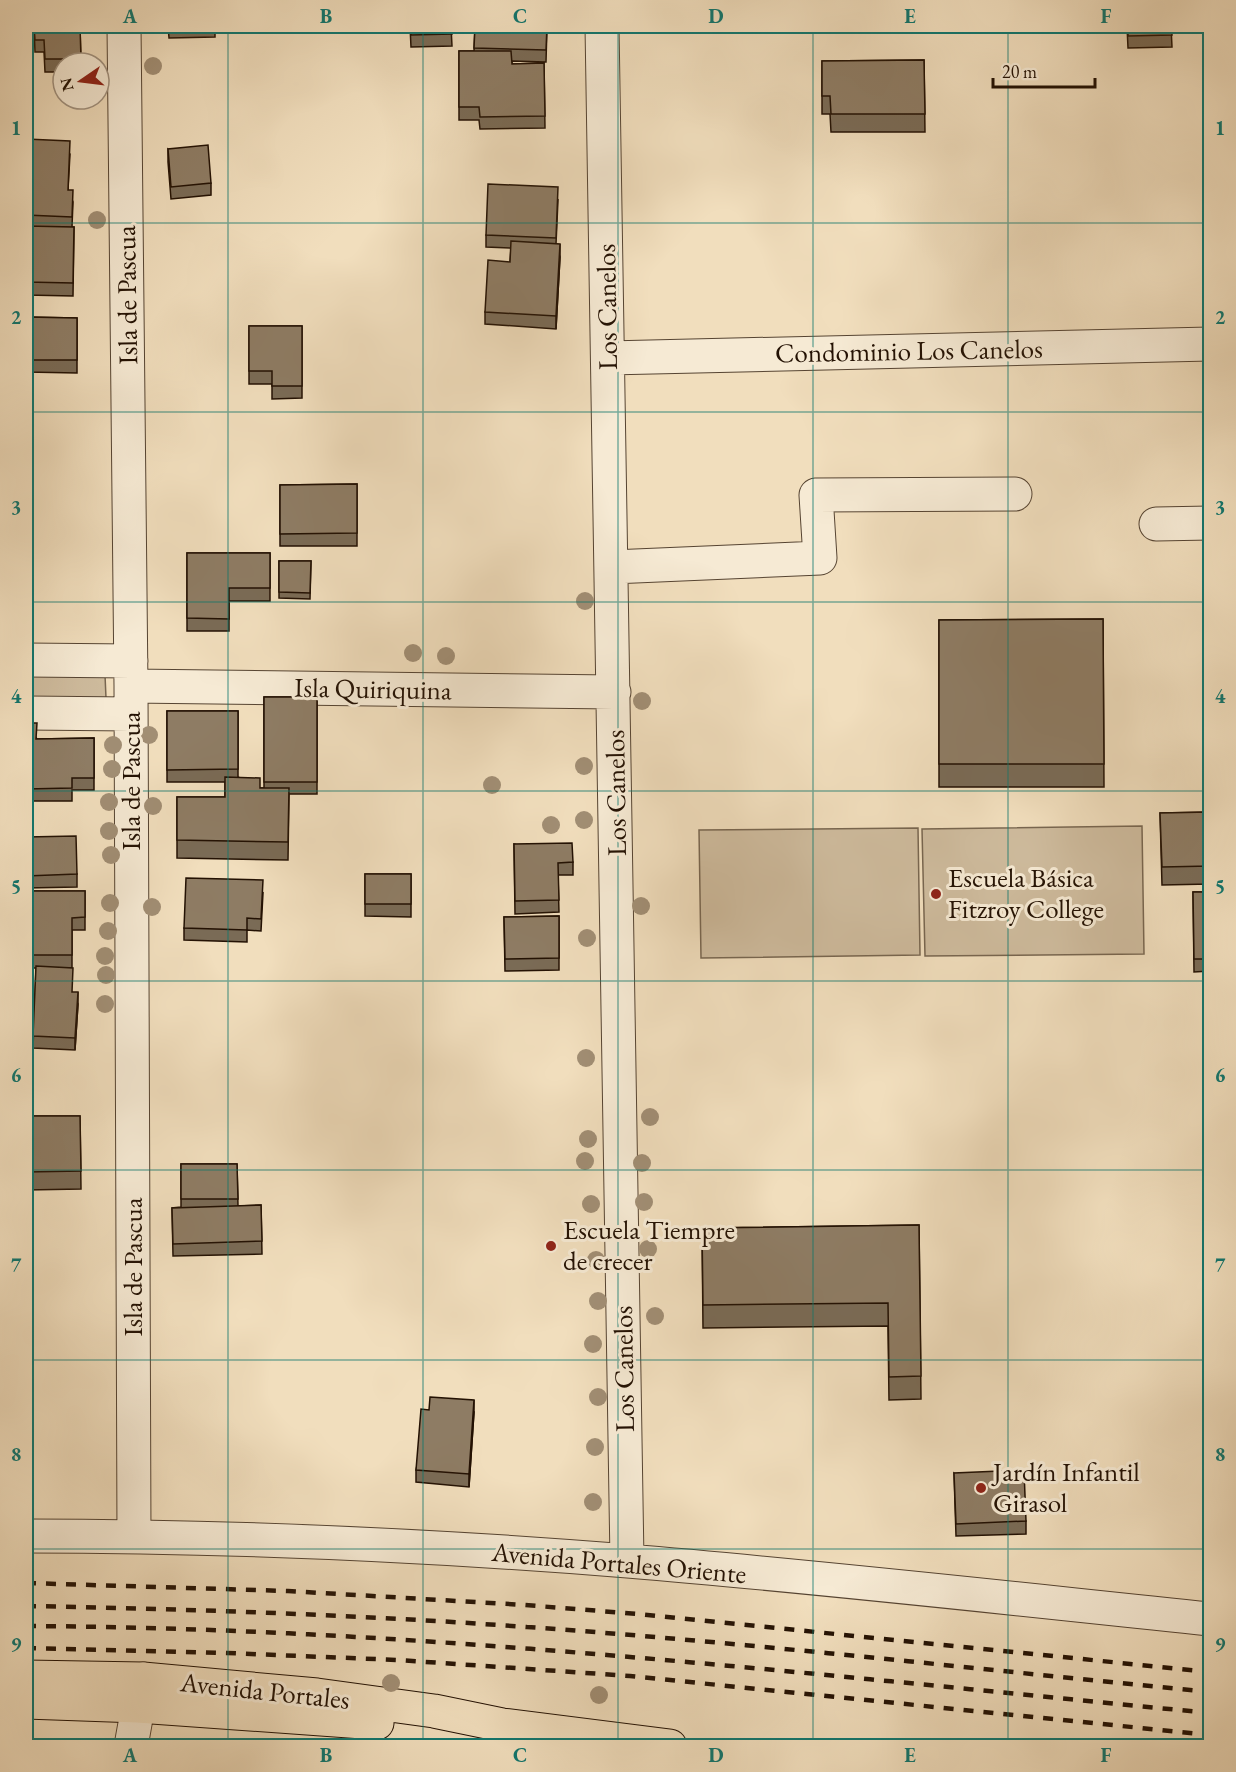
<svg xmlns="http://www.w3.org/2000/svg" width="1236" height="1772" viewBox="0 0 1236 1772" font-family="'EB Garamond',serif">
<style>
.green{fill:#cebb9d;stroke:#786650;stroke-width:1.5}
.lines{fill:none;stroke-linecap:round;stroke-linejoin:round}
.minor-casing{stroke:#564432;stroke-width:35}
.major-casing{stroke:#231103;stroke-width:35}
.minor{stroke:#f6ead4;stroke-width:33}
.major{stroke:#f1debd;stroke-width:33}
.rail{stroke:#231103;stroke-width:4.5;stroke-dasharray:10 10;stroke-linecap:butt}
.tree{fill:#a18e74}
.wall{fill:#7a6b56;stroke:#231103;stroke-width:1.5}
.shaded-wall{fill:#635746;stroke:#231103;stroke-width:1.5}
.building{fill:#8e7c64;stroke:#231103;stroke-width:1.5}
.grid{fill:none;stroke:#0f766e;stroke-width:1.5;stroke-opacity:0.55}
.poi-dot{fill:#8f2418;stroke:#f6ead4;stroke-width:2}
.labels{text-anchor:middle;stroke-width:6;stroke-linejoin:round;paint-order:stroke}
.street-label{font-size:27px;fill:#231103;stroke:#f6ead4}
.poi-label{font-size:27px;fill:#231103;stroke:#f6ead4;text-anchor:start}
.neatline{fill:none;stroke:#0f766e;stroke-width:2}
.grid-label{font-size:20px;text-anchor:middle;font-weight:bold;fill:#0f766e}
</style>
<rect width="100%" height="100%" fill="#f1debd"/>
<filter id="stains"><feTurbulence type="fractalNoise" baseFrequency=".00333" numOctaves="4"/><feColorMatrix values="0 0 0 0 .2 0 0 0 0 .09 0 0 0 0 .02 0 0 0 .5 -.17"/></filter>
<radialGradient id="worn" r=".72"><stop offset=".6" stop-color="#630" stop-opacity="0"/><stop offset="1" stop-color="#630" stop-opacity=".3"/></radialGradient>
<!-- green -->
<path class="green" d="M26,674L105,675L106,698H26Z
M1142,826L1144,954L925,956L922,829Z
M918,828L920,955L701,958L699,830Z"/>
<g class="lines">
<defs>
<path id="minor" d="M124,26L131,686L134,1536
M602,26L627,1561
M608,358L1210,344
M1156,524L1210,523
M612,567L820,558L816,495L1015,494
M26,660L131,661
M131,686L614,692
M26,713L131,714
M26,1536C226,1536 428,1545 628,1561C822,1577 1017,1599 1210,1619
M131,1746L143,1679"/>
<path id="major" d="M26,1677L143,1679L317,1695L434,1711L502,1725L670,1746
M26,1702L138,1706L377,1723"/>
</defs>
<!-- minor casing -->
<use href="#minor" class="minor-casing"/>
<!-- major casing -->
<use href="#major" class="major-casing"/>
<!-- minor -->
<use href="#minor" class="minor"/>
<!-- major -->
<use href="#major" class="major"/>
<!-- rail -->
<path class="rail" d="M26,1583L288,1591L525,1605L638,1614L1210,1672
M26,1606C193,1609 360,1615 527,1627C755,1643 983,1670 1210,1692
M26,1626C422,1628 816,1675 1210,1713
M26,1648L227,1653L398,1660L630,1676L1210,1735"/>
</g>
<!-- trees -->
<g class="tree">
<circle cx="153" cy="66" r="9"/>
<circle cx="97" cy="220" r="9"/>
<circle cx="585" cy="601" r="9"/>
<circle cx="413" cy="653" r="9"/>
<circle cx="446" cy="656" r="9"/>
<circle cx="642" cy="701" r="9"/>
<circle cx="149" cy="735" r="9"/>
<circle cx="113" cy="745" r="9"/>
<circle cx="584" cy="766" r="9"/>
<circle cx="112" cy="769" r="9"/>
<circle cx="492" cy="785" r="9"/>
<circle cx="109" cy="802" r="9"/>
<circle cx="153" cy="806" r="9"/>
<circle cx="584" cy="820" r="9"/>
<circle cx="551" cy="825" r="9"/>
<circle cx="109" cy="831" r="9"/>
<circle cx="111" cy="855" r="9"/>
<circle cx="110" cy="903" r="9"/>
<circle cx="641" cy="906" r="9"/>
<circle cx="152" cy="907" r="9"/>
<circle cx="108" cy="931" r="9"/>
<circle cx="587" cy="938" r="9"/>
<circle cx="105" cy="956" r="9"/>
<circle cx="106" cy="975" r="9"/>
<circle cx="105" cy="1004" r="9"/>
<circle cx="586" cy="1058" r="9"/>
<circle cx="650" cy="1117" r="9"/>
<circle cx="588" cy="1139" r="9"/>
<circle cx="585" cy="1161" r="9"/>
<circle cx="642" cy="1163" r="9"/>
<circle cx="644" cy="1202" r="9"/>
<circle cx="591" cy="1204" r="9"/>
<circle cx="648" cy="1249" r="9"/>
<circle cx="596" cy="1260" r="9"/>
<circle cx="598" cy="1301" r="9"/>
<circle cx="655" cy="1316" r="9"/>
<circle cx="593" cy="1344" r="9"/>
<circle cx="598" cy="1397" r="9"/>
<circle cx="595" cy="1447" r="9"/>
<circle cx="593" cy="1502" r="9"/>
<circle cx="391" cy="1683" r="9"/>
<circle cx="599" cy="1695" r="9"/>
</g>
<!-- wall -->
<path class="wall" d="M34,26H80L81,63H63V72H45L44,52H35Z
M168,26H215V37L169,38Z
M410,26H451L452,46L411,47Z
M475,26H547L546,62L512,61V64L544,63L545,128L480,129L479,120H459V51H474Z
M1127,26H1171L1172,47L1128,48Z
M924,60L925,132H831L830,114H822V61Z
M26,139L70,154L68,190L73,202L72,227H74L73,296L26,295Z
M168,149L211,183V195L171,199L168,162Z
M558,200L556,244L560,257L556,329L485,324V312L510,262L511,248L486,247V235Z
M26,317L77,318V373L26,372Z
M249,326H302V398L272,399V384H249Z
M357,484V546H280V485Z
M187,553H270V601H229V631H187Z
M279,561H311L310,599L279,598Z
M1103,619L1104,787H939V620Z
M264,697H317V794H289L288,860L177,858V797H225V782H167V711H238V777L260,788H264Z
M26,723L37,739L94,738V790H72V801H26Z
M1210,812V884L1162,885L1160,813Z
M26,837L77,874V887L26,888Z
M514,844L573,862V875H558L559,912L515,914Z
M365,874H411V917L365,916Z
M26,891H85V930H72V968H59L72,992L78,1004L75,1050L33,1048L36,968H26Z
M1193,892H1210V971L1194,972Z
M263,893L261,931L247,930V942L184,940V928Z
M559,916V970L505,971L504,917Z
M26,1116H80L81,1189L26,1190Z
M181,1164H237L238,1206L261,1205L262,1254L173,1256L172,1208L181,1207Z
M919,1225L921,1399L889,1400L888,1326L703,1328L702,1228Z
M429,1410L474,1412L469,1487L416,1482V1470Z
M954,1473L1026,1521V1534L956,1536Z"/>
<!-- shaded-wall -->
<path class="shaded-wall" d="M560,244V257L556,329V316Z
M78,992V1004L75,1050V1038Z
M474,1400V1412L469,1487V1474Z"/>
<!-- building -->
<path class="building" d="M34,26H80L81,59H45L44,40H35Z
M411,26H451L452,34L411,35Z
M475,26H547L546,50L474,48Z
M1128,26H1171L1172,35L1128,36Z
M459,51H511L512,64L544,63L545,116L480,117L479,107H459Z
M924,60L925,114H831L830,96H822V61Z
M26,139L70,141L68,190H73L72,217L26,215Z
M208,145L211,183L171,187L168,149Z
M488,184L558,187L556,238L486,235Z
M26,226L74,227L73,283L26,282Z
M511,241L560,244L556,316L485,312L488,260L510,262Z
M26,317L77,318V360H26Z
M249,326H302V386H272V371H249Z
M357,484V533L280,534V485Z
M187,553H270V588H229V619L187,618Z
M279,561H311L310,593L279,592Z
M1103,619L1104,764H939V620Z
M264,697H317V782H264Z
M167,711H238V769L167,770Z
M26,723H37L36,739L94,738V778H72V788L26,789Z
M225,777L260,778V788H289L288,842L177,840V797H225Z
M1210,812V866L1162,867L1160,813Z
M76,836L77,874L26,876V837Z
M572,843L573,862L558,863L559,900L515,901L514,844Z
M365,874H411V904H365Z
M186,878L263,880L261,919L247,918V930L184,928Z
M26,891H85V917L72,918V955H26Z
M1193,892H1210V959H1194Z
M559,916V958L505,959L504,917Z
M36,966L73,968L72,992H78L75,1038L33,1036Z
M26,1116H80L81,1171L26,1172Z
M181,1164H237L238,1199H181Z
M261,1205L262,1241L173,1244L172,1208Z
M919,1225L921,1376L889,1377L888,1303L703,1305L702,1228Z
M430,1397L474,1400L469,1474L416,1470L421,1409L429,1410Z
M1024,1470L1026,1521L956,1524L954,1473Z"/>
<!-- grid -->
<path class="grid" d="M228,26V1746M423,26V1746M618,26V1746M813,26V1746M1008,26V1746M26,223H1210M26,412H1210M26,602H1210M26,791H1210M26,981H1210M26,1170H1210M26,1360H1210M26,1549H1210"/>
<!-- markers -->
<g class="poi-dot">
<circle cx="936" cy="894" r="6"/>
<circle cx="551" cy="1246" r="6"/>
<circle cx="981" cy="1488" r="6"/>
</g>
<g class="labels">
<!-- street labels -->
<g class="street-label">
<text transform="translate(127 295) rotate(-91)" y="9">Isla de Pascua</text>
<text transform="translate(607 307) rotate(-91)" y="9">Los Canelos</text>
<text transform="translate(909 351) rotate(-1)" y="9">Condominio Los Canelos</text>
<text transform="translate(373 689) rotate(1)" y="9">Isla Quiriquina</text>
<text transform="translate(131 781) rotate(-90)" y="9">Isla de Pascua</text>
<text transform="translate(616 793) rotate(-91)" y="9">Los Canelos</text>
<text transform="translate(133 1267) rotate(-90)" y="9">Isla de Pascua</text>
<text transform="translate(624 1369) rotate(-91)" y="9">Los Canelos</text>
<text transform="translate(619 1563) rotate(5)" y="9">Avenida Portales Oriente</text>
<text transform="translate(265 1691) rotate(6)" y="9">Avenida Portales</text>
</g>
<!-- poi labels -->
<g class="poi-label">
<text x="948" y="887">Escuela Básica<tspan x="948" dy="31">Fitzroy College</tspan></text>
<text x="563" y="1239">Escuela Tiempre<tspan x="563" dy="31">de crecer</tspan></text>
<text x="993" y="1481">Jardín Infantil<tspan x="993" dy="31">Girasol</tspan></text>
</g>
</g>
<!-- margin -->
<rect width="1236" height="1772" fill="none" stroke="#f1debd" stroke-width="66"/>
<!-- north arrow -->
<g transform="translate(81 81) rotate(256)"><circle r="28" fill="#f6ead4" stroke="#a29380" stroke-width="1.5"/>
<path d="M0-4.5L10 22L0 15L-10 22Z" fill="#8f2418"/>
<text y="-9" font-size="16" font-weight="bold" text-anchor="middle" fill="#231103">N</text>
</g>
<!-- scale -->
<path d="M993 78v9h102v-9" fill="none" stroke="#231103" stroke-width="3"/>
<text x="1002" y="78" font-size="18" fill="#231103" stroke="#f6ead4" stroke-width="4.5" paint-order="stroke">20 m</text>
<rect x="33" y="33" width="1170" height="1706" class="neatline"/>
<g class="grid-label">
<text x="130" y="23">A</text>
<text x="326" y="23">B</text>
<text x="520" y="23">C</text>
<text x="716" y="23">D</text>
<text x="910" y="23">E</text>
<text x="1106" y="23">F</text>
<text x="16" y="135">1</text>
<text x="1220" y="135">1</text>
<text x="16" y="324">2</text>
<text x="1220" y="324">2</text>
<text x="16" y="514">3</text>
<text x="1220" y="514">3</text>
<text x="16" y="703">4</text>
<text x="1220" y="703">4</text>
<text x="16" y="893">5</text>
<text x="1220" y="893">5</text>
<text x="16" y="1082">6</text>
<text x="1220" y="1082">6</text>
<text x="16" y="1272">7</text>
<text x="1220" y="1272">7</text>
<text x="16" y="1461">8</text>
<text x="1220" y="1461">8</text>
<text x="16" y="1651">9</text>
<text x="1220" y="1651">9</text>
<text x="130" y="1762">A</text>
<text x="326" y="1762">B</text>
<text x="520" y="1762">C</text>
<text x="716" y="1762">D</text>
<text x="910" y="1762">E</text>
<text x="1106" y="1762">F</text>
</g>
<rect width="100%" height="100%" filter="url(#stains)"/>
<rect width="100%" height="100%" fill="url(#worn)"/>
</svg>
